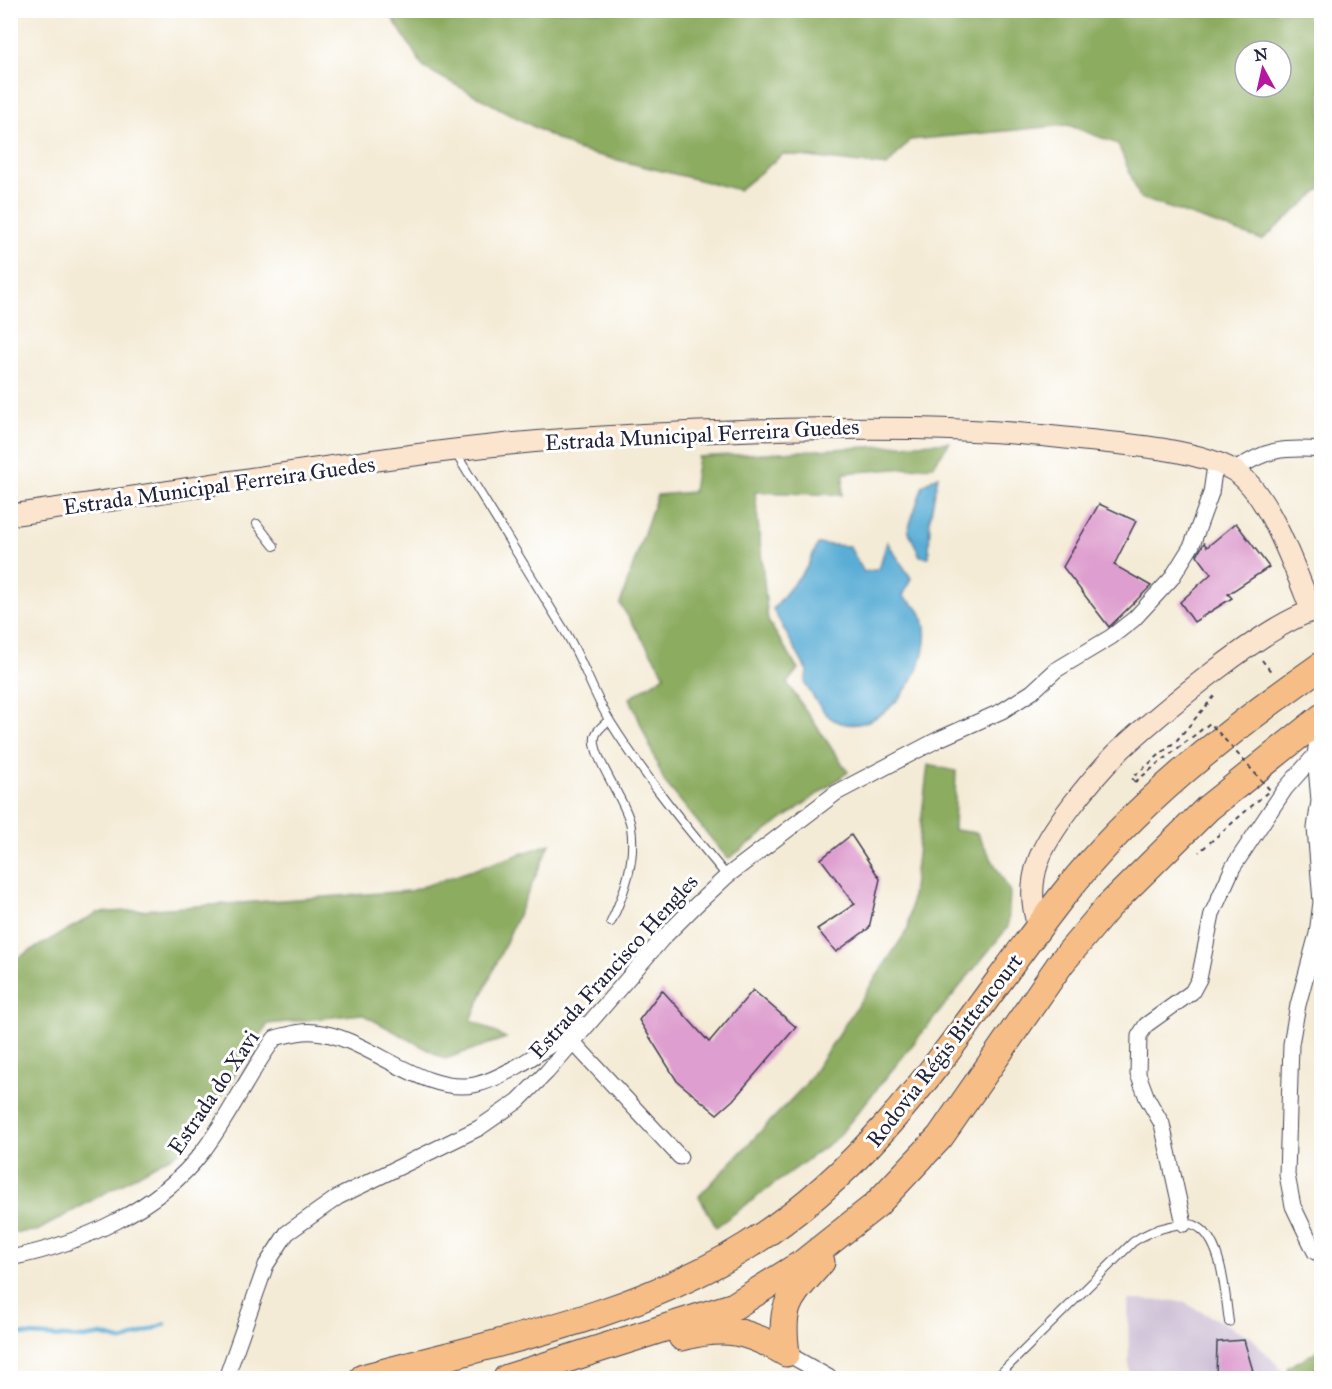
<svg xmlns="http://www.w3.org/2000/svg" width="1332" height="1389" viewBox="0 0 1332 1389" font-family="'IM FELL Great Primer',serif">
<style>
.industrial{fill:#ccbed4}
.forest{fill:#8cac60;stroke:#57674e;stroke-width:1.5;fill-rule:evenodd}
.water{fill:#5aadd5;stroke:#3e6888;stroke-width:1.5}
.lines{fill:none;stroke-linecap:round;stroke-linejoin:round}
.stream{stroke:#5aadd5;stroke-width:4.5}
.building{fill:#de9ecf}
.lane-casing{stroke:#424052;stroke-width:10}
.street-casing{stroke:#424052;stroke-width:17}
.secondary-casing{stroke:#424052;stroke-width:23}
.highway-casing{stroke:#424052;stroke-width:29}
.path{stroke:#424052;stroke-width:2;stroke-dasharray:4.5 4.5;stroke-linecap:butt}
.lane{stroke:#fff;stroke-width:8}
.street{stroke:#fff;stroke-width:15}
.secondary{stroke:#fbe5cf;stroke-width:21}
.highway{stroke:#f6be86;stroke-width:27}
.path-bridge{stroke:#424052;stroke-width:2;stroke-dasharray:4.5 4.5;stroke-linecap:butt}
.labels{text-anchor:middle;stroke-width:6;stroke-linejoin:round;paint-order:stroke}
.street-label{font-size:22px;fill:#22223b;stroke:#fff}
</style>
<rect width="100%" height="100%" fill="#fff"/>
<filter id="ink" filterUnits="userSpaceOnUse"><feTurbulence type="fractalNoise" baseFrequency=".0167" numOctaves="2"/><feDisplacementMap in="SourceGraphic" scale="12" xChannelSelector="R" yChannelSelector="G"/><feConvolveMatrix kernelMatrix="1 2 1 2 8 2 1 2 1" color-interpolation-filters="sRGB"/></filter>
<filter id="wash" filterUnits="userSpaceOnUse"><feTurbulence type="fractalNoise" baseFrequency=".008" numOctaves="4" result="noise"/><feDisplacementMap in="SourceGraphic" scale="24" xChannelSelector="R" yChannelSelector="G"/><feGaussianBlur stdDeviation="1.35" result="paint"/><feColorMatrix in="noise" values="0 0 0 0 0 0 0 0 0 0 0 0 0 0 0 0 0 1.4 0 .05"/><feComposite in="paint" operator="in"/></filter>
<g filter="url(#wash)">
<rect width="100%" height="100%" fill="#f4ebd6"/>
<!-- industrial -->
<path class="industrial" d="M1128,1300L1181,1301L1251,1337L1282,1370V1378H1129Z"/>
<!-- forest -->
<path class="forest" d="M388,11H1321V189L1262,240L1140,198L1118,144L1068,125L910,140L887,166L783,154L739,190L577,150L424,68ZM1245,51H1281V87H1245Z
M950,442L933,466L844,473L842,495L755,492L768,621L798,669L787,683L848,772L728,859L664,781L630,698L665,675L620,604L657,495L693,492L698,457Z
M928,765L956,771L954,830L977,833L1010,892L1008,927L837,1138L716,1227L699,1196L805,1085L908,929Z
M550,844L471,1020L506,1038L445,1059L362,1014L268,1024L186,1148L37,1231L11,1233V950L16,959L97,913L410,891Z
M1321,1349V1378H1285L1288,1367Z"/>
<!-- water -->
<path class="water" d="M938,476L930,518L929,557L920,556L908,530L923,485Z
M887,542L911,578L903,596C908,601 917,606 920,612C944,655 883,745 834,720C823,715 812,694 805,684L807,671L773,609L807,567L818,544L849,546L864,572L879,569Z"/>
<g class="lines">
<!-- stream -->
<path class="stream" d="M10,1334L84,1338L102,1335L123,1341L165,1324"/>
</g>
<g id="blocks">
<!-- building -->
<path class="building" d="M1099,504L1136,521L1114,565L1151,586L1109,627L1063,567Z
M1236,523L1269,567L1228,594L1232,598L1194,622L1180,602L1211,574L1197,555L1204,543L1207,547Z
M851,835L880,879L869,928L836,952L817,929L855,904L821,859Z
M662,990L709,1042L753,990L796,1027L733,1100L717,1114L677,1081L639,1020Z
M1244,1340L1255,1378H1216L1217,1342Z"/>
</g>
</g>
<g filter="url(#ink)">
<use href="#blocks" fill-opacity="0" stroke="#424052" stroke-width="1.5"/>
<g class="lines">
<defs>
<path id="lane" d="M455,452L566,633C583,661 594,696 611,723C645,777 686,827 727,876
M257,524L274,546
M609,720C605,724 599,728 596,734C587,752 628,802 631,827C636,860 625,892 611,922
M996,1378L1133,1242C1146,1233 1156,1229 1171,1226C1178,1225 1187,1222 1194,1225C1223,1236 1225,1296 1229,1322"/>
<path id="street" d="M1234,471C1265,449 1284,447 1322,450
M573,1042L680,1157
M1184,1224L1162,1124L1147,1098L1138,1074L1139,1036L1146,1025L1192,992L1199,979L1212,914L1233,867L1285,789L1315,755
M1315,1252L1293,1206L1287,1175L1291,1044L1298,1005L1317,934L1321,902L1315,828L1319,801L1315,755L1320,718
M10,1258C81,1244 159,1209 203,1151C230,1116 248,1074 275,1038C288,1035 301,1030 315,1032C368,1037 421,1095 474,1085C506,1079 554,1042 582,1024
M786,1353L830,1378
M226,1378L266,1265L287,1233L338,1197L479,1128L518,1101L547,1072L662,939L696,905L727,876L836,793L939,739L1002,711L1032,692L1056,670L1111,637L1134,619L1171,579L1192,545L1211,493L1215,465"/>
<path id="secondary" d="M10,515C177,492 342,461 509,444C591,436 672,433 754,430C862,427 968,426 1075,439C1120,444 1193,448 1233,470C1268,490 1296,572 1311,609
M1039,929C1031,906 1030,885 1038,862C1048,831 1094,776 1118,752C1149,722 1285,607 1322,610"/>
<path id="highway" d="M682,1337C726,1325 748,1331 786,1353
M786,1353C779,1302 790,1298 821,1262
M363,1378C492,1343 632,1318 747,1246C887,1159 965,1020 1064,894C1135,804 1228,731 1322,665
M507,1378L734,1306L803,1263L876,1205L940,1137L1061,963L1108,907L1208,808L1322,717"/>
</defs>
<!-- lane casing -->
<use href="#lane" class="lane-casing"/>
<!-- street casing -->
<use href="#street" class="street-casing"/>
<!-- secondary casing -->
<use href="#secondary" class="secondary-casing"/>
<!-- highway casing -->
<use href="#highway" class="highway-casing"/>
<!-- path -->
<path class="path" d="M1262,660L1272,673
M1135,782L1132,778L1177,740L1217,693"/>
<!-- lane -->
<use href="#lane" class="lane"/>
<!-- street -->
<use href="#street" class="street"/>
<!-- secondary -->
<use href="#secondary" class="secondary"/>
<!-- highway -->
<use href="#highway" class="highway"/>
<!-- path-bridge -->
<path class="path-bridge" d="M1135,782L1210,723L1270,790L1199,852"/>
</g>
</g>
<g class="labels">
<!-- street labels -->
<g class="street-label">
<text transform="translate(702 434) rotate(-3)" y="8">Estrada Municipal Ferreira Guedes</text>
<text transform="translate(219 485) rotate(-8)" y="8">Estrada Municipal Ferreira Guedes</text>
<text transform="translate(613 966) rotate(-48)" y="8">Estrada Francisco Hengles</text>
<text transform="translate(944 1050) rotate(-52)" y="8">Rodovia Régis Bittencourt</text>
<text transform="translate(213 1092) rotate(-56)" y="8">Estrada do Xavi</text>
</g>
</g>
<!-- margin -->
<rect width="1332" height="1389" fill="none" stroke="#fff" stroke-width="36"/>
<!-- north arrow -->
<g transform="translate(1263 69) rotate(352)"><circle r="28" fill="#ffffff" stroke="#a7a7b1" stroke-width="1.5"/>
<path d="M0-4.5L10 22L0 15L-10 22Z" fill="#b5179e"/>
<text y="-9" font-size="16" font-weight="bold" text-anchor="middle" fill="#22223b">N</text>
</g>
</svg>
